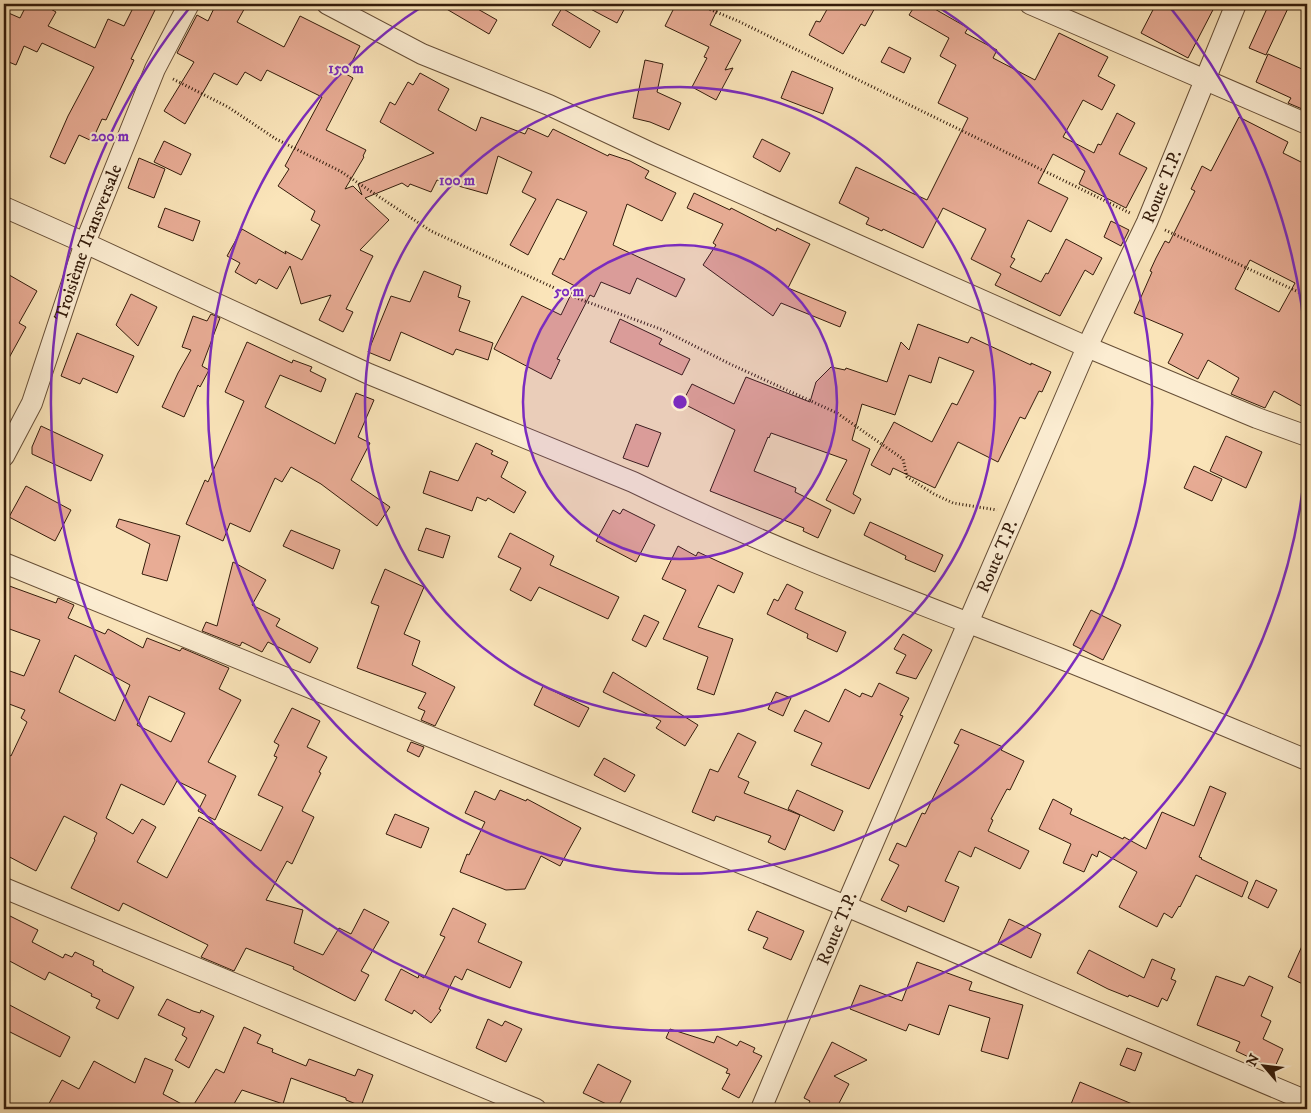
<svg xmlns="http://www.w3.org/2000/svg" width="1311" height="1113" viewBox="0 0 1311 1113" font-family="'IM FELL DW Pica',serif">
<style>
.building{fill:#e8ac95;stroke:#341c0b;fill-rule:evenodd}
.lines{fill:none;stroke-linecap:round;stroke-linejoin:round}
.minor-casing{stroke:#664e36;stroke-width:22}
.path{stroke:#341c0b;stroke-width:3;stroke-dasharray:1 2.5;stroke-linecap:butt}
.minor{stroke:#fcedd2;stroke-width:20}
.ring{fill:none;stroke:#7b2cbf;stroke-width:2.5}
.labels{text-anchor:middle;stroke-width:4;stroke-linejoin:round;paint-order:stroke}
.street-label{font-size:18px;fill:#341c0b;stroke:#fcedd2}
.centre{fill:#7b2cbf;stroke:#fcedd2;stroke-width:2.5}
.ring-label{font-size:15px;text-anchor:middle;font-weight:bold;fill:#7b2cbf;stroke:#fcedd2;stroke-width:4;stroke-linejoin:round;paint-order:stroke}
</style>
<rect width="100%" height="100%" fill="#fae4b9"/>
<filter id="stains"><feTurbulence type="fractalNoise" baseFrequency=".004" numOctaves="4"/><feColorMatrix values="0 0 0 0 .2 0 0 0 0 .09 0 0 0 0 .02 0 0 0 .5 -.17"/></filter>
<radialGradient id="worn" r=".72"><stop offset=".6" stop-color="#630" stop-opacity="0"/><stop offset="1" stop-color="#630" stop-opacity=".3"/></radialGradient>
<!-- building -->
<path class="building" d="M27,4H42L56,12L48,26L95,48L108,19L124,26L135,4H147L156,8L131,59L134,60L106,120L102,119L92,141L79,135L65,164L50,157L68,116L94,67L42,43L37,52L24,46L16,65L4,60V11L20,18Z
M216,4H247L237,22L284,47L300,16L360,46L346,74L353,78L326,130L366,150L363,156L364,157L345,189L353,186L362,195L358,184L434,153L380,122L390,102L395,105L408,82L413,85L420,73L449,89L438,110L476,131L481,117L525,134L528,128L548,137L553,129L608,156L609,154L630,161L649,171L645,178L676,193L662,221L627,204L613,245L685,279L676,297L637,278L630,294L601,282L594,297L590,295L557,359L560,360L551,379L494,349L522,296L561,315L575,286L552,274L560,258L564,260L587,212L557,199L528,255L510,245L536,199L522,192L532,172L498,156L487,194L437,180L431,192L410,184L408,187L402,183L365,198L389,220L360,250L373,256L346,309L353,312L343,332L319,320L331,295L301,304L290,266L277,289L259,279L256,284L235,272L240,263L227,256L242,229L286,254L285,251L302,260L320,225L311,220L315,211L278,186L289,169L285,166L322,97L267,70L261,81L245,72L237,85L214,73L185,124L164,111L194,62L177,53L197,15L208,21Z
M438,4H469L497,20L489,34Z
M581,4H627L617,23Z
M676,4H720L710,25L741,40L725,70L733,68L716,100L692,87L707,58L704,57L709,47L665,26Z
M830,4H877L865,26L861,24L843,54L809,35L816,21L820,22Z
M916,4H926L968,28L965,33L997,50L993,58L1035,80L1059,33L1108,57L1098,76L1115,85L1102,110L1083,100L1063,137L1094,153L1098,144L1101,145L1117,113L1135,123L1119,154L1147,168L1126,208L1079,184L1085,171L1053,154L1038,183L1068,198L1051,232L1028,220L1011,257L1015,259L1010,267L1041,282L1046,273L1048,274L1066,239L1102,258L1093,275L1085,270L1060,316L995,285L1001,274L971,259L986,229L943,208L923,248L883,229L882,231L866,224L869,218L839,203L856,167L927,200L968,118L938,103L956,65L940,56L949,38L909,15Z
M1156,4H1216L1188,58L1141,33Z
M1269,4H1290L1266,55L1249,48Z
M562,8L600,31L590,48L552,25Z
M889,47L911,58L904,73L881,62Z
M1268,54L1302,69L1307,58V111L1288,103L1291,98L1256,82Z
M645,60L663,64L657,92L681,103L669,130L650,122L633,118Z
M792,71L833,88L823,114L781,98Z
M1239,117L1288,142L1283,153L1307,165V409L1274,391L1265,408L1231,394L1239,378L1208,360L1198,379L1168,363L1183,334L1134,313L1152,272L1150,271L1156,258L1165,241L1169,243L1195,191L1191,189L1202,166L1211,171ZM1250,260L1295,283L1279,312L1235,289Z
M762,139L790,153L780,172L753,157Z
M164,141L191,154L181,175L154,162Z
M139,158L165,169L154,198L128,188Z
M694,193L730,210L731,208L776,231L777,228L810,244L788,288L846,312L840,327L781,303L773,316L703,265L716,245L713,243L723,224L687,208Z
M165,208L200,221L193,241L158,227Z
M1111,221L1129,230L1121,246L1104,237Z
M424,271L461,286L458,297L470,301L459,331L493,343L488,360L456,349L453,355L401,332L390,361L368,352L391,296L410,302Z
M4,272L37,291L19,323L26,327L4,367Z
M131,294L157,307L138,346L116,325Z
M211,314L220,318L202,366L209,370L200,387L198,385L184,417L162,407L178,373L191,350L182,347L193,316L207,321Z
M620,319L662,339L659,344L690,359L682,375L610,342Z
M918,324L968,343L971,337L1031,365V363L1051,372L1042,392L1039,391L1025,419L1020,417L998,462L958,442L935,488L893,468L890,475L871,465L894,422L932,442L952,403L957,405L974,371L939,357L931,383L909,375L895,415L862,404L852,440L870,449L853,494L861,499L854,514L826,500L847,460L771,433L769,438L768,437L754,471L796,488L795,492L831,510L818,538L803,531L804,528L710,491L735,430L682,403L692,384L734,404L746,377L810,402L816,382L831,367L845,370L846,368L887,382L901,342L909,350Z
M77,333L134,356L117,393L83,378L80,384L61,376Z
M247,342L292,363L293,360L312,367L310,371L326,379L321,392L280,375L265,407L335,444L356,393L374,400L358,437L370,443L351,480L390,507L377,526L321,484L291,467L282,482L275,478L250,532L230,523L223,541L186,524L205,480L208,482L244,401L225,392Z
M636,424L661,433L648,467L623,458Z
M41,426L103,455L91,481L32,454V447Z
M1226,436L1262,452L1246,488L1210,471Z
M476,443L493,451L491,454L508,462L501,477L526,492L514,513L488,498L486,501L477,497L472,511L423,493L430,471L458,481Z
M1194,466L1222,479L1212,501L1184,488Z
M26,486L71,510L55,541L9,517Z
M623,509L655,525L636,562L596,541L613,510L620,514Z
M119,519L180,536L167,581L142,574L150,544L116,527Z
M870,522L943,555L935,572L905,559L906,556L864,535Z
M426,528L450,536L443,558L418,550Z
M291,530L340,550L333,569L283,546Z
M510,533L554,556L550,565L619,597L608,619L539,587L531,601L510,590L521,568L498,557Z
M678,546L696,556L698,552L743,573L734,593L718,585L698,627L733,639L714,695L697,689L708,657L663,639L686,590L662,579Z
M233,562L266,580L252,605L280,619L276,626L318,648L310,663L268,642L262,652L242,642L240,646L202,631L206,622L217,626Z
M385,569L424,587L404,634L420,641L412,665L455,687L435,726L421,720L425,711L418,708L426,693L357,668L379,606L371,603Z
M4,584L56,603L58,598L74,605L68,618L105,634L108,629L143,648L147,638L180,651L182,648L229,668L219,689L241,700L208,762L236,776L215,820L198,811L206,795L177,781L164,805L121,784L106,818L133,834L142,819L156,827L137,862L167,878L199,817L261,851L283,807L258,795L277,757L274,756L279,745L274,742L292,708L320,721L307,747L327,757L319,772L321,773L302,811L314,817L292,864L287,861L266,900L303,910L294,943L323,955L339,928L351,934L364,909L389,922L361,971L369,975L355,1001L293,969L294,967L246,948L234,971L201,957L208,945L123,903L119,911L71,888L95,840L94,839L97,833L64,816L36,871L4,854V752L11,756L27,722L21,718L25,710L4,702V669L24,676L40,640L4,627ZM75,655L130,685L115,721L59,692ZM149,696L185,713L171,742L137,725Z
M787,584L803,592L795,609L846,632L837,652L807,638L808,634L767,614L774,599L778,601Z
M1091,610L1121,625L1103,660L1073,645Z
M644,615L659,622L646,647L632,640Z
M903,634L932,650L916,679L896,673L906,655L894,649Z
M613,672L698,725L685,746L656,728L661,721L603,692Z
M879,683L909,698L900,715L903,716L869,789L811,765L822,743L794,731L805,710L829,722L845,689L860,697L862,693L872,697Z
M543,686L589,708L579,727L534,705Z
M776,692L791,698L783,716L768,709Z
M961,729L1003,747L1001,750L1024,761L1010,790L1007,789L991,819L993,820L988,831L1029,851L1020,869L975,847L971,857L959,851L945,881L959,887L944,922L908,906L906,912L881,900L899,865L889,860L897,843L906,847L922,813L925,814L959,745L954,743Z
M738,733L756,742L738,777L749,782L744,793L800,815L785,850L768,842L771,836L716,816L714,821L692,812L710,769L718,772Z
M411,742L424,747L419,757L407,751Z
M604,758L635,775L625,792L594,775Z
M1210,786L1226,793L1199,857L1202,858L1201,859L1248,882L1242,897L1196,875L1180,907L1179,906L1172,918L1164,913L1157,927L1119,907L1137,872L1099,851L1097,857L1092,854L1084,872L1063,863L1071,844L1039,829L1053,799L1072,809L1070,814L1123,839L1124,837L1146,849L1162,812L1194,826Z
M500,790L526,801L527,799L581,828L560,866L541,856L525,889L506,890L460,872L467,854L469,855L485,822L465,813L475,791L495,800Z
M797,790L843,811L834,831L788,809Z
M395,814L429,828L421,848L386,834Z
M1256,880L1277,890L1268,908L1248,898Z
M453,908L486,924L478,942L522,962L510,988L467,969L462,980L455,976L439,1009L441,1010L431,1023L414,1010L412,1014L385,1000L401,969L418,978L419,975L424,978L445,937L440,935Z
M757,911L804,931L791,960L763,948L768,938L748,930Z
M4,913L38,930L32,942L63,958L65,954L72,957L75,952L94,961L93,965L103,970L102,971L134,987L118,1019L96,1008L100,1000L91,996L92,994L49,972L45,980L4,958Z
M1009,919L1041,934L1031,958L998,943Z
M1307,935V986L1288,977Z
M1089,950L1144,978L1152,959L1175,969L1171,979L1176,981L1167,1001L1162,998L1158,1007L1129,995L1128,997L1108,989L1077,973Z
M917,962L972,982L969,990L1023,1005L1008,1059L981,1051L990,1018L949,1005L939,1035L909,1024L906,1031L850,1009L860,985L902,1001Z
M1216,976L1244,986L1249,976L1273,987L1261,1016L1271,1021L1263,1039L1283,1049L1274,1069L1236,1051L1240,1042L1197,1025Z
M167,999L193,1011L200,1013L201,1010L214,1016L189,1068L175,1060L187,1038L182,1035L185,1028L158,1015Z
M4,1002L70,1037L60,1057L4,1029Z
M488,1019L502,1026L505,1021L522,1029L506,1062L476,1048Z
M244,1027L261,1035L257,1043L273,1049L272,1052L306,1066L309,1059L355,1076L358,1069L373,1075L361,1106L346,1100V1098L291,1078L283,1104L242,1090L231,1109H46L62,1080L79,1089L94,1061L135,1083L145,1058L173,1070L163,1094L191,1109L216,1069L224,1073Z
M670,1029L714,1043L717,1036L737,1046L740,1041L755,1048L753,1052L762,1056L739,1098L722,1089L730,1074L726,1073L728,1069L666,1038Z
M832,1042L867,1060L834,1076L849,1084L836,1109H806L810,1101L804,1098Z
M1127,1048L1142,1053L1135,1071L1120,1065Z
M598,1064L631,1081L617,1109L583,1093Z
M1080,1082L1144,1109H1069Z"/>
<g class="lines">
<defs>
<g id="minor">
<path d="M327,4L422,54L549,105L651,153L1087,347L1257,418L1307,436"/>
<path d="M1030,4L1307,124"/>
<path d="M4,207L85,243L369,374L633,482C771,549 916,602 1059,658C1142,691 1225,726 1307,760"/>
<path id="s1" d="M4,456L32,403L85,243L155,69L189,4"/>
<path d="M4,563L846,906L1307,1101"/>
<path d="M4,888L536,1109"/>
<path id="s2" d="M761,1109L846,906L1087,347L1147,222L1236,4"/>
</g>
</defs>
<!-- minor casing -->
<use href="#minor" class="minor-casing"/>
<!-- path -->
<path class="path" d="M697,4L738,21L1130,213
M173,79L228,107L276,139L340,171L431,231L574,297L663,330L730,364L837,413L903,459L907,477L934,494L953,503L997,510
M1165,230L1307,296"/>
<!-- minor -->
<use href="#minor" class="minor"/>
</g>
<!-- distance rings -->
<circle cx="680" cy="402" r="157" fill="#7b2cbf" fill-opacity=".12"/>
<g class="ring">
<circle cx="680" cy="402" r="157"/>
<circle cx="680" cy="402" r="315"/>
<path d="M934 4A472 472 0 1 1 426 4"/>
<path d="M1307 451A629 629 0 1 1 191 6M1169 6A629 629 0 0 1 1307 353"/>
</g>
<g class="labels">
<!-- street labels -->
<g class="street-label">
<text dy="6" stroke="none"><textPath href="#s2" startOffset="1006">Route T.P.</textPath></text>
<text dy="6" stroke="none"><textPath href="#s1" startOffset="230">Troisième Transversale</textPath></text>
<text dy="6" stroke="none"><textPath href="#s2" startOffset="601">Route T.P.</textPath></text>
<text dy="6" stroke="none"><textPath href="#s2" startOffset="196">Route T.P.</textPath></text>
</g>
</g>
<circle cx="680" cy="402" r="8" class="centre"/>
<g class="ring-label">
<text x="346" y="73">150 m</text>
<text x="110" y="141">200 m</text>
<text x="457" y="185">100 m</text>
<text x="569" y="296">50 m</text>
</g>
<!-- margin -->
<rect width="1311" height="1113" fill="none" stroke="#fae4b9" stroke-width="20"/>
<rect x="5" y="5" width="1301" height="1103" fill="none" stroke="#341c0b" stroke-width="2.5"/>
<rect x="10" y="10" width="1291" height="1093" fill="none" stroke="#341c0b"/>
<!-- north arrow -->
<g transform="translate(1264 1066) rotate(298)" stroke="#fcedd2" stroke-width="4" paint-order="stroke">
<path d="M0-4L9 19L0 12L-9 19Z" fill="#341c0b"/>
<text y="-8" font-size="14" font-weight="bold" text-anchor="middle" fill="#341c0b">N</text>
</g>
<rect width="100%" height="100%" filter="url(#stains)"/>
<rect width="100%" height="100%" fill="url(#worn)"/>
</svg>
